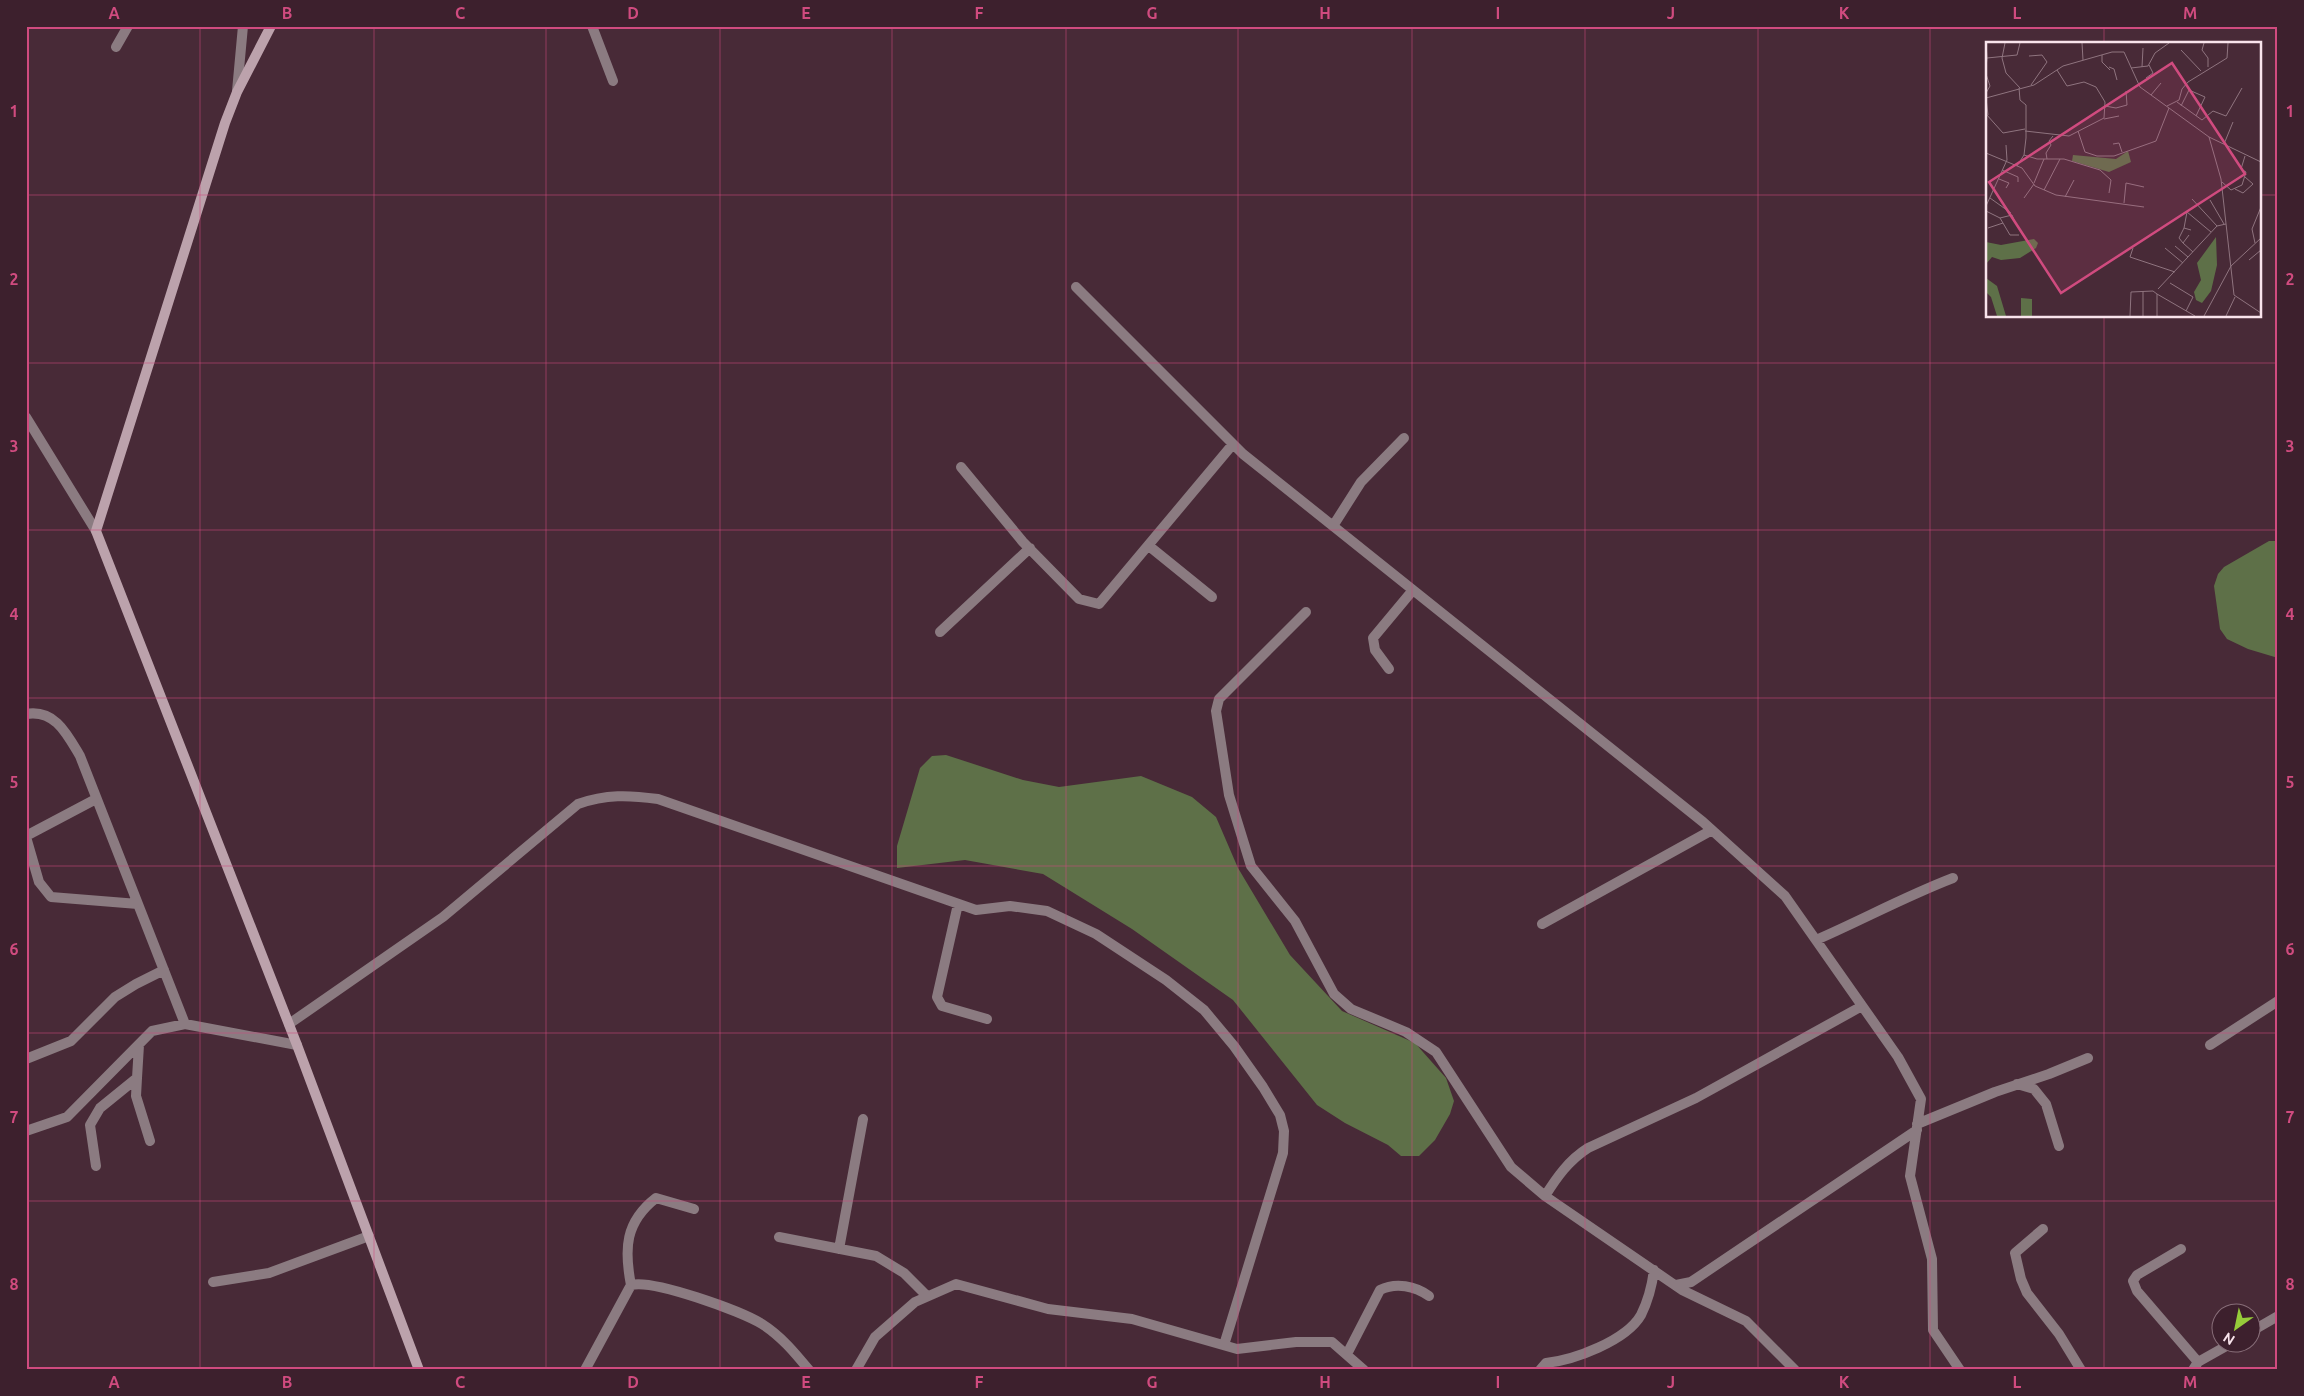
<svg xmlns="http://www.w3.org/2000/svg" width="2304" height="1396" viewBox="0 0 2304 1396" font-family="Ubuntu,sans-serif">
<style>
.water{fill:#5e7048}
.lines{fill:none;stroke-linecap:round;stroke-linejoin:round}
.street{stroke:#8b7b81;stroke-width:10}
.secondary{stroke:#bca2ac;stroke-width:10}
.grid{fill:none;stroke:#d04b7f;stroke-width:1;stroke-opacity:0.55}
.inset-road{fill:none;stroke:#8f747f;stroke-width:1}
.view{fill:#d04b7f;fill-opacity:0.15;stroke:#d04b7f;stroke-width:2.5}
.inset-edge{fill:none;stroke:#f9e4ec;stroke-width:2.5}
.neatline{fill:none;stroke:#d04b7f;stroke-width:2}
.grid-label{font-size:16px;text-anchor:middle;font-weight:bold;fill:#d04b7f}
</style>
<rect width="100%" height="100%" fill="#482a37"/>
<!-- water -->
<path class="water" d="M2269,541H2278V658L2248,649L2227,639L2220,629L2214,586L2218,574L2224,567Z
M946,755L1023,780L1059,787L1141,776L1192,797L1216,817L1238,868L1290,955L1342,1011L1415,1043L1446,1078L1454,1101L1450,1114L1435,1140L1419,1156H1401L1388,1145L1345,1123L1317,1105L1233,1000L1132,929L1043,874L965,860L897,868V846L920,768L932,756Z"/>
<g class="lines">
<!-- street -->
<path class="street" d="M592,26L613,81
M116,47L128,26
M237,91L243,26
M1076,287L1243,454L1703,822L1785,896L1898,1057L1921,1099L1910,1176L1932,1259L1933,1330L1960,1370
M26,417L96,531
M961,467L1023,542L1079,599L1099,604L1233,444
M1333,526L1361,482L1404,438
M1149,546L1212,597
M1306,612L1219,699L1216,711L1229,795L1251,866L1295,921L1334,994L1351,1009L1406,1032L1436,1052L1511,1167L1545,1196L1682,1290L1746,1321L1795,1370
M940,632L1030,548
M1389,669L1375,650L1373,638L1413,590
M26,714C55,709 67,734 80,756L185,1024
M26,836L96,799
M26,837L39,882L51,897L138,904
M958,904L937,997L942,1006L987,1019
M1542,924L1712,830
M1816,940C1862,920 1906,896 1953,878
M289,1024L443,917L578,804C606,794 629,795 658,799L976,910L1010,906L1047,911L1096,934L1166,980L1204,1010L1234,1046L1263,1087L1280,1115L1284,1131L1283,1153L1224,1345
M2210,1045L2278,1001
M26,1059L71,1041L115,997L136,984L164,970
M137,1078L136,1096L150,1141
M2017,1084L2034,1089L2046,1104L2059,1146
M1917,1124L1995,1092L2049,1074L2088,1058
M26,1131L67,1117L152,1031L185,1024L297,1045
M96,1166L90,1125L100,1108L137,1078L139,1045
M1545,1196C1557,1177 1569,1160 1588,1148L1696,1098L1862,1006
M2043,1229L2015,1253L2021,1279L2027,1293L2059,1334L2081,1370
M779,1237L876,1256L904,1273L927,1296
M839,1249L863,1119
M2181,1249L2137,1275L2133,1281L2137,1291L2198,1362
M213,1282L269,1273L369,1236
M631,1285C624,1249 625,1222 656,1198L694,1209
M1676,1285L1691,1282L1917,1130
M2252,1331L2278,1316
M1347,1354L1380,1290C1396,1282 1415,1286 1429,1296
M585,1370L631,1285C653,1279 741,1311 762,1324C781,1336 795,1353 809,1370
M856,1370L875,1337L915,1302L956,1284L1048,1309L1132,1319L1237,1349L1296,1342H1332L1364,1370
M1540,1370L1546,1363C1574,1360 1626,1341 1641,1315C1648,1301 1652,1286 1654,1270
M2193,1370L2198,1362L2230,1344"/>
<!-- secondary -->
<path class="secondary" d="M271,26L237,92L225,123L96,531L297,1045L419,1370"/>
</g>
<!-- grid -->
<path class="grid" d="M200,26V1370M374,26V1370M546,26V1370M720,26V1370M892,26V1370M1066,26V1370M1238,26V1370M1412,26V1370M1585,26V1370M1758,26V1370M1930,26V1370M2104,26V44M26,195H1988M2260,195H2278M2104,316V1370M26,363H2278M26,530H2278M26,698H2278M26,866H2278M26,1033H2278M26,1201H2278"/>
<!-- overview -->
<g transform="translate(1986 42)">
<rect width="275" height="275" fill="#482a37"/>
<path d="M142,109L145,120L123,130L86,119L87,113L130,117ZM230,195L231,223L225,249L216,261L210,258L208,250L215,238L211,221ZM48,197L52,201L50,206L34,216L15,218L6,215L0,222V200L15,203ZM0,236L11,244L20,274H11L5,255L0,250ZM35,256L46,257V274H35Z" fill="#5e7048"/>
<path class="inset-road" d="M0,1L1,16M19,1L16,16L20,31L34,46M96,1L97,18M218,1L216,8L222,16V25M195,8L215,29M116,13V20L124,28M43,14L56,13L61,20L45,43M123,25L128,27L131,38M156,25L157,6M0,26L1,16L31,13L34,1M145,26L162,24L169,11L183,1M0,32L4,44L0,51M160,36L167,31L163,23M165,53L175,41M0,56L2,73M0,56L48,43L77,24L126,10H138L154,45L223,95L235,137L248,253L275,271M191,60L216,78L227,69L240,74L256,46M119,64L130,66L141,63L140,49M181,64L193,58L196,47L202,40L241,16L242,1M195,64L203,48L219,55L210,74M0,72L17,91L39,87M118,77L133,74M39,89L83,94L118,76L119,60L110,45L98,40L81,44L71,28M92,89L99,110L111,114H128L170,99L183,66M223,95L275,120M127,102L133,101L136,110M238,102L247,80M0,111L36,126L49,144L70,153L158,165M38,113L51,117H78L114,128L125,138L123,151M61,117L60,111L65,103L63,99L67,94M31,124L38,113L40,96V63L34,58L33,46M16,128L32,135V140M13,137L23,141L20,146M236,140L245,148L256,143L260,130L255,127L259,114M48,141L58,117M249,147L257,151L267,142L259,135M58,148L74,117M79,155L88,138M4,156L25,171M38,156L48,142M206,157L231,184M224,158L238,182M138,161L140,141L158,145M0,164L21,118L20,103M0,169L14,176L24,193H33M14,176L26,173L29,180M2,186L17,181M198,186L201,170L225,190M203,193L197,201L207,210M197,201L193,196L198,186L205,188M269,201L266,187L275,165M189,204L202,215M147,206L144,215L189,230M179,206L197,221M263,218L275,208M184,241L207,255L200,269M172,247L231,184L240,182M171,252L209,274M144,274L145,250L167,249L171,252V274M157,274V249M218,274L245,224L275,196M240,274L249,255"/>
<path class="view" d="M186,21L259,132L75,251L3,140Z"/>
<rect width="275" height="275" class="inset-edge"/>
</g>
<!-- border -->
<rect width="2304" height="1396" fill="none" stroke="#3d202d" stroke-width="55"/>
<!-- north arrow -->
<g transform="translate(2236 1328) rotate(213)"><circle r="24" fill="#3d202d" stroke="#886e79"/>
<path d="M0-4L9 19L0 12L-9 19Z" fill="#96cc3a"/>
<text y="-8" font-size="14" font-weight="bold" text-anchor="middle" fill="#f9e4ec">N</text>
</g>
<rect x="28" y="28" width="2248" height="1340" class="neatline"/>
<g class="grid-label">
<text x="114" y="19">A</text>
<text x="287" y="19">B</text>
<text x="460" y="19">C</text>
<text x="633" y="19">D</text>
<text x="806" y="19">E</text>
<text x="979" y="19">F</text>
<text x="1152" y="19">G</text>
<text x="1325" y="19">H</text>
<text x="1498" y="19">I</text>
<text x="1671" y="19">J</text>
<text x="1844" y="19">K</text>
<text x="2017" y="19">L</text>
<text x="2190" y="19">M</text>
<text x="14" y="117">1</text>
<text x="2290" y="117">1</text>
<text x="14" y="285">2</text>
<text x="2290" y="285">2</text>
<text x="14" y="452">3</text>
<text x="2290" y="452">3</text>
<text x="14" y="620">4</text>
<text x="2290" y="620">4</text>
<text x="14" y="788">5</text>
<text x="2290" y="788">5</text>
<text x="14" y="955">6</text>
<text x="2290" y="955">6</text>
<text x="14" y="1123">7</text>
<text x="2290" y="1123">7</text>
<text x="14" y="1290">8</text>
<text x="2290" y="1290">8</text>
<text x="114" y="1388">A</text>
<text x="287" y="1388">B</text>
<text x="460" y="1388">C</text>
<text x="633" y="1388">D</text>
<text x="806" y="1388">E</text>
<text x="979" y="1388">F</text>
<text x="1152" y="1388">G</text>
<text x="1325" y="1388">H</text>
<text x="1498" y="1388">I</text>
<text x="1671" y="1388">J</text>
<text x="1844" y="1388">K</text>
<text x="2017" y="1388">L</text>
<text x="2190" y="1388">M</text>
</g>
</svg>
